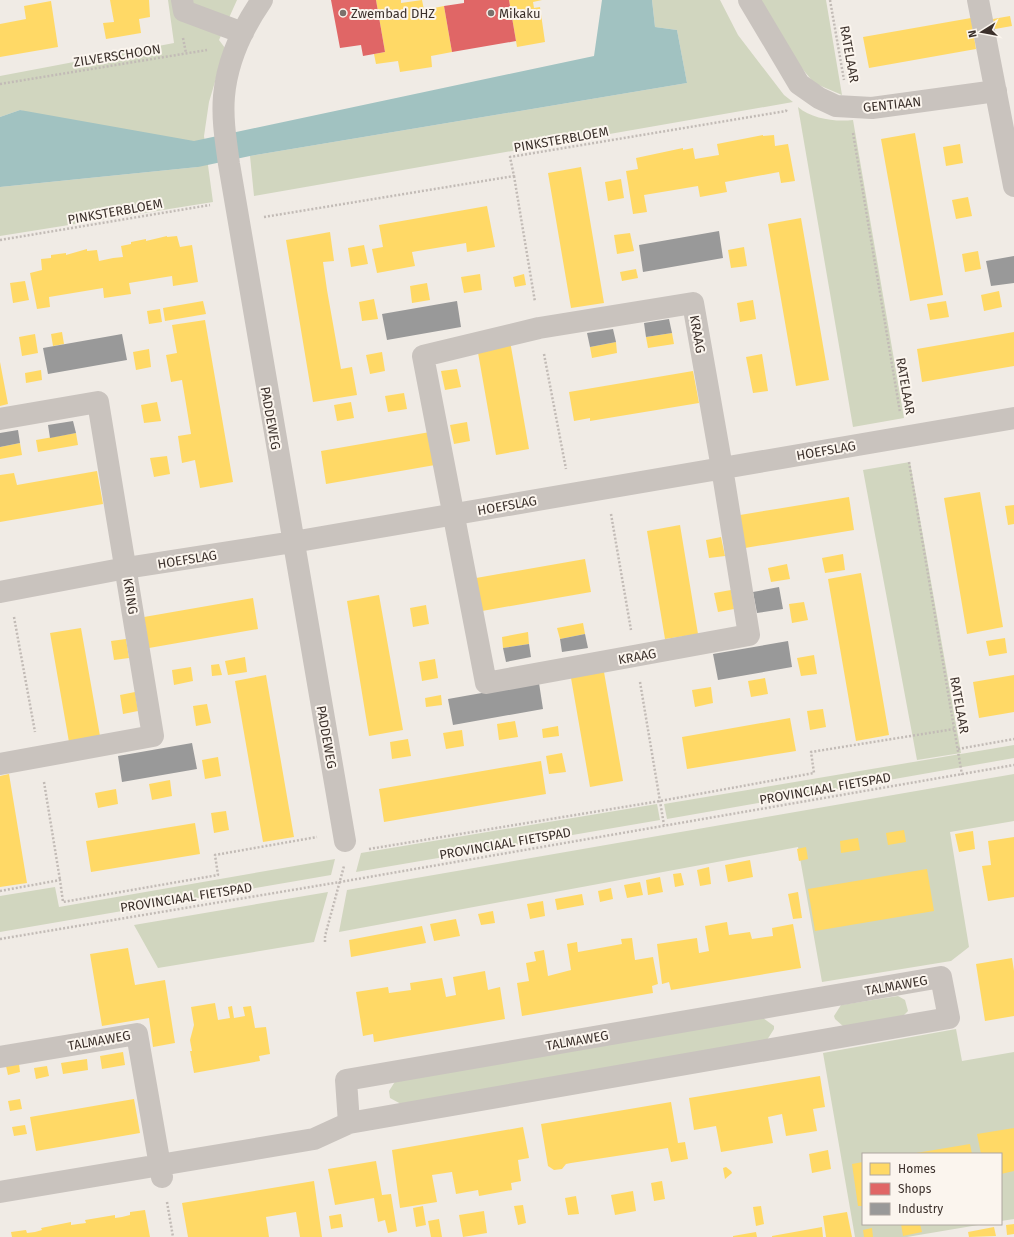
<svg xmlns="http://www.w3.org/2000/svg" width="1014" height="1237" viewBox="0 0 1014 1237" font-family="'Fira Sans',sans-serif">
<style>
.green{fill:#d1d6bf}
.water{fill:#a1c2c1}
.homes{fill:#ffd966}
.shops{fill:#e06666}
.industry{fill:#999}
.lines{fill:none;stroke-linecap:round;stroke-linejoin:round}
.path{stroke:#c2bbb6;stroke-width:2.5;stroke-dasharray:2 2;stroke-linecap:butt}
.street{stroke:#c9c3be;stroke-width:22}
.poi-dot{fill:#7a716c;stroke:#fbf5ee;stroke-width:1.5}
.labels{text-anchor:middle;stroke-width:4;stroke-linejoin:round;paint-order:stroke}
.poi-label{font-size:13px;fill:#3b302b;stroke:#fbf5ee;text-anchor:start}
.street-label{font-size:13px;fill:#3b302b;stroke:#fbf5ee}
</style>
<rect width="100%" height="100%" fill="#f0ebe5"/>
<!-- green -->
<path class="green" d="M168,0H237L219,40L225,48L209,102L204,136L213,202L0,236V187L198,167L20,110L0,117V76L174,43Z
M652,0H720L738,35L784,95L793,102L254,196L250,156L687,83L677,30L655,27Z
M757,0H826L842,95L814,83L786,49Z
M798,107C812,119 835,122 853,120L904,418L853,427Z
M910,462L961,753L917,760L863,470Z
M1014,745V758L667,819L664,804Z
M1014,774V821L950,832L969,947L951,961L822,982L798,847L339,932L347,890Z
M657,804L660,820L356,872L361,853Z
M335,859L331,875L0,932V896L55,887L59,907Z
M328,892L314,942L158,968L134,925Z
M898,996L905,1000L908,1011L903,1016L844,1027L835,1019L834,1016L841,1005Z
M763,1018L774,1026V1029L767,1040L401,1104L390,1098L389,1091L396,1080Z
M956,1029L962,1061L1014,1052V1219L1001,1221V1154H863V1224H984L907,1237H855L823,1053Z"/>
<!-- water -->
<path class="water" d="M602,0H652L655,27L677,30L687,83L250,156L198,167L0,187V117L20,110L194,141L594,56Z"/>
<!-- homes -->
<path class="homes" d="M110,0H149L150,17L139,19L141,33L106,39L103,23L114,22Z
M376,0H401V3L422,0L424,10L444,6L452,52L431,56L432,67L400,72L398,61L376,64L374,54L385,52Z
M509,0H542L533,2L534,8L540,7L545,42L517,47Z
M51,1L58,47L0,57V24L26,19L24,6Z
M1010,16L1012,26L995,29L993,19Z
M971,18L976,49L869,68L863,37Z
M915,133L943,295L910,301L881,139Z
M763,135V136L774,135L775,146L788,144L795,181L781,183L779,172L725,182L727,192L700,197L698,186L644,195L647,212L633,214L626,171L638,169L636,158L683,148V150L693,148L695,159L719,155L717,144Z
M960,144L963,163L946,166L943,147Z
M581,167L604,303L571,308L548,173Z
M621,179L624,198L608,201L605,182Z
M968,197L972,216L956,219L952,200Z
M487,206L495,247L467,252L466,243L412,252L415,266L377,273L372,249L383,247L379,225Z
M801,218L829,380L796,386L768,224Z
M330,232L334,261L323,262L327,290L341,369L352,367L357,395L313,402L286,240Z
M630,233L634,251L617,254L614,235Z
M167,236V237L177,236L180,247L192,245L198,282L173,286L172,276L129,283L131,294L104,298L103,288L49,297L50,307L37,309L30,273L42,270L41,259L51,258V255L66,253V255L87,249V251L97,250L99,261L113,258L123,257L121,246L131,244V242L146,239V241Z
M364,245L368,264L351,267L348,248Z
M744,247L747,266L731,268L728,250Z
M978,251L981,269L965,272L962,254Z
M636,269L638,278L622,281L620,272Z
M480,274L482,290L464,293L461,277Z
M524,274L526,285L515,287L513,277Z
M25,281L29,300L13,303L10,283Z
M427,283L430,300L412,303L410,286Z
M999,291L1002,307L984,311L981,295Z
M374,299L378,319L362,321L359,302Z
M753,300L756,319L740,322L737,303Z
M203,301L206,314L165,321L163,308Z
M946,301L949,317L930,320L927,304Z
M160,309L162,322L149,324L147,311Z
M205,320L233,482L200,488L195,460L182,463L178,436L191,434L182,380L171,382L166,355L177,353L172,325Z
M62,332L64,344L53,346L51,334Z
M1014,332V366L922,382L917,349Z
M672,333L674,344L648,348L646,337Z
M35,334L38,353L22,356L19,337Z
M510,341L529,449L496,455L477,347Z
M616,342L617,353L592,358L590,347Z
M149,349L151,367L136,370L133,352Z
M382,352L385,371L370,374L366,355Z
M762,354L768,391L753,393L746,357Z
M0,362L8,404L0,406Z
M457,369L461,387L445,390L441,371Z
M41,370L42,380L26,383L25,373Z
M693,371L699,403L590,421V418L574,421L569,392Z
M404,393L407,409L388,412L385,396Z
M157,402L161,421L144,423L141,405Z
M351,402L354,418L337,421L334,405Z
M467,422L470,441L454,444L450,425Z
M430,432L435,465L326,484L321,451Z
M76,433L78,445L38,452L36,440Z
M20,443L22,455L0,459V447Z
M167,456L170,474L154,477L150,458Z
M97,471L103,504L0,522V475L14,473L17,485Z
M980,492L1003,627L967,634L944,498Z
M849,497L854,530L745,548L740,515Z
M1014,505V524L1008,525L1005,506Z
M680,525L698,634L665,639L647,531Z
M721,537L725,556L709,558L706,540Z
M843,554L845,570L825,573L822,558Z
M585,559L591,592L482,611L476,578Z
M787,564L790,579L771,582L768,568Z
M861,573L889,735L856,741L828,579Z
M731,590L734,609L718,612L714,593Z
M379,595L403,730L369,736L347,601Z
M253,598L258,629L149,648L144,617Z
M804,602L808,620L792,623L789,604Z
M426,605L429,624L413,627L410,608Z
M583,623L585,634L560,639L557,628Z
M81,628L100,736L69,742L50,633Z
M528,632L529,644L503,648L502,637Z
M1005,638L1007,653L989,656L986,641Z
M126,639L129,658L114,660L111,641Z
M814,655L817,674L801,676L797,658Z
M245,657L247,672L228,675L225,661Z
M435,659L438,678L422,681L419,662Z
M219,664L222,675L212,676L211,665Z
M191,667L193,681L174,685L172,670Z
M604,672L623,781L590,787L571,678Z
M266,675L294,837L263,842L235,681Z
M1014,675V712L979,718L973,682Z
M765,678L768,694L751,697L748,681Z
M711,687L713,703L695,707L692,690Z
M135,692L138,711L123,714L120,695Z
M441,695L442,705L426,707L425,698Z
M207,704L211,723L196,726L193,706Z
M823,709L826,727L810,730L807,711Z
M790,718L796,751L687,769L682,737Z
M515,721L518,737L499,740L497,724Z
M558,726L559,736L543,738L542,729Z
M462,730L464,746L446,749L443,733Z
M408,739L411,756L392,759L390,742Z
M562,753L566,772L549,774L546,756Z
M218,757L221,776L205,779L202,760Z
M541,761L546,794L384,822L379,789Z
M9,774L27,883L0,887V776Z
M170,780L172,796L152,800L149,784Z
M116,789L118,804L98,808L95,793Z
M226,811L229,830L214,833L211,813Z
M195,823L200,854L91,872L86,841Z
M904,830L906,842L888,845L886,833Z
M973,831L975,849L959,852L955,834Z
M1014,837V897L988,901L982,866L991,865L988,841Z
M858,838L860,850L841,853L840,841Z
M806,847L808,859L799,861L797,849Z
M750,860L753,877L728,882L725,865Z
M709,867L711,884L700,886L697,870Z
M927,869L934,911L815,931L808,889Z
M681,873L684,885L675,887L673,874Z
M660,877L663,892L648,895L646,880Z
M640,882L643,895L627,898L624,885Z
M611,888L613,899L600,902L598,891Z
M798,892L802,918L793,919L788,894Z
M582,894L584,905L557,910L555,899Z
M543,901L545,916L530,919L527,904Z
M493,911L495,923L481,925L478,914Z
M456,919L460,936L434,941L430,924Z
M727,922L729,935L750,932L752,939L773,936L772,928L793,924L801,968L671,990L669,982L662,984L657,944L697,938L699,953L709,951L705,926Z
M422,926L426,943L351,957L349,940Z
M632,938L635,960L653,957L658,984L652,986L653,993L522,1016L517,983L529,981L526,963L536,961L534,952L544,950L548,976L571,970L567,944L577,942L578,952L622,944L621,939Z
M128,948L135,985L165,980L175,1043L153,1047L149,1018L102,1026L90,954Z
M1012,958L1014,971V1016L985,1021L976,964Z
M485,971L488,990L500,987L505,1019L374,1042L373,1034L363,1036L356,992L388,987L389,993L411,990L410,983L442,978L446,997L456,995L453,977Z
M215,1003L218,1020L230,1018L228,1007L232,1006L234,1018L245,1016L243,1007L251,1006L255,1028L266,1027L270,1054L259,1056L260,1061L194,1073L190,1051H192L190,1040L194,1025L191,1007Z
M123,1052L125,1065L102,1069L100,1056Z
M87,1059L88,1070L63,1074L61,1063Z
M19,1064L20,1072L8,1075L6,1066Z
M47,1066L49,1076L36,1079L34,1068Z
M820,1076L825,1107L813,1109L817,1131L786,1136L782,1114L768,1117L773,1143L721,1152L716,1126L694,1130L689,1098Z
M20,1099L22,1109L10,1111L8,1101Z
M134,1099L140,1133L36,1151L30,1117Z
M671,1102L678,1143L685,1142L688,1159L671,1162L668,1148L571,1163L566,1164L562,1169L554,1170L548,1166L541,1124Z
M25,1125L27,1134L14,1136L12,1127Z
M523,1127L529,1158L518,1160L521,1181L511,1183L512,1190L479,1196L478,1190L456,1194L452,1172L432,1175L437,1202L400,1208L392,1150Z
M1014,1128V1171L1001,1174V1154H981L977,1134Z
M970,1144L972,1154H916V1153Z
M828,1150L831,1169L812,1173L809,1154Z
M376,1161L382,1195L391,1194L397,1231L388,1233L385,1220L378,1222L374,1198L335,1205L328,1169Z
M863,1162V1206H858L852,1164Z
M726,1167L731,1171L732,1173L725,1179L723,1168Z
M314,1181L322,1237H300L296,1212L266,1217L269,1237H188L182,1203Z
M662,1181L665,1199L654,1201L651,1183Z
M633,1191L636,1211L615,1215L611,1195Z
M576,1196L579,1214L568,1215L565,1198Z
M523,1205L526,1223L518,1225L514,1206Z
M423,1206L426,1225L416,1227L413,1208Z
M761,1206L764,1224L756,1226L753,1207Z
M145,1210L150,1237H12L11,1232L26,1230L27,1233L35,1232L42,1230L41,1228L71,1222V1225L78,1224L86,1223L85,1220L115,1215V1218L122,1217L130,1215V1212Z
M484,1211L487,1233L463,1237L459,1215Z
M847,1212L852,1237H826L823,1216Z
M341,1214L343,1227L331,1229L329,1216Z
M439,1219L442,1237H431L428,1221Z
M901,1224H920L922,1232L903,1236Z
M1014,1224V1234L1007,1235L1006,1225Z
M822,1227L823,1237H772V1236Z
M994,1227L996,1236L969,1237L968,1232Z
M872,1228L873,1237H864L863,1230Z
M756,1232L757,1237H733V1236Z"/>
<!-- shops -->
<path class="shops" d="M331,0H376L385,52L363,56L361,45L340,48Z
M464,0H509L516,41L452,52L444,6L464,3Z"/>
<!-- industry -->
<path class="industry" d="M719,231L723,258L643,272L639,245Z
M1014,256V283L991,286L986,261Z
M457,301L461,327L387,340L382,314Z
M669,319L672,333L646,337L644,323Z
M613,329L616,342L590,347L587,333Z
M122,334L127,360L48,374L43,348Z
M73,421L76,433L50,438L48,425Z
M18,430L20,443L0,447V433Z
M779,587L783,609L757,613L753,592Z
M585,634L588,648L562,652L560,639Z
M788,641L792,667L718,680L713,654Z
M529,644L531,657L506,662L503,648Z
M539,683L543,709L453,725L448,699Z
M192,743L197,769L122,782L118,756Z"/>
<g class="lines">
<!-- path -->
<path class="path" d="M830,0L844,80
M183,38L186,53
M0,84L207,50
M853,133L900,412
M514,176L535,302
M264,217L514,176L510,157L786,111L787,108
M0,240L210,205
M544,354L566,469
M909,462L962,775
M611,514L631,630
M14,617L35,732
M640,682L664,825
M958,749L1014,739
M44,782L60,880
M369,849L660,801L814,773L811,752L954,729
M0,891L60,880L63,902L218,875L215,855L317,837
M0,939L340,882L1014,765
M325,942V936L344,866
M167,1202L173,1237"/>
<!-- street -->
<path class="street" d="M182,0L184,11L243,33
M262,0C242,29 227,62 224,96C222,119 226,142 229,164L345,841
M749,0L799,84L819,98L836,106L872,108L996,91
M978,0L1014,186
M693,303L722,468L749,635L486,683L423,356L539,328Z
M0,419L98,402L153,736L0,764
M0,592L126,568L293,542L1014,418
M0,1057L137,1034L162,1177
M0,1192L314,1139L349,1123L949,1018L941,977L346,1080L349,1123"/>
</g>
<!-- markers -->
<g class="poi-dot">
<circle cx="343" cy="13" r="4"/>
<circle cx="491" cy="13" r="4"/>
</g>
<g class="labels">
<!-- poi labels -->
<g class="poi-label">
<text x="351" y="18">Zwembad DHZ</text>
<text x="499" y="18">Mikaku</text>
</g>
<!-- street labels -->
<g class="street-label">
<text transform="translate(850 54) rotate(80)" y="5">RATELAAR</text>
<text transform="translate(117 55) rotate(-9)" y="5">ZILVERSCHOON</text>
<text transform="translate(892 104) rotate(-6)" y="5">GENTIAAN</text>
<text transform="translate(561 139) rotate(-10)" y="5">PINKSTERBLOEM</text>
<text transform="translate(115 211) rotate(-10)" y="5">PINKSTERBLOEM</text>
<text transform="translate(698 334) rotate(80)" y="5">KRAAG</text>
<text transform="translate(906 386) rotate(80)" y="5">RATELAAR</text>
<text transform="translate(271 418) rotate(80)" y="5">PADDEWEG</text>
<text transform="translate(826 450) rotate(-10)" y="5">HOEFSLAG</text>
<text transform="translate(507 505) rotate(-10)" y="5">HOEFSLAG</text>
<text transform="translate(187 559) rotate(-9)" y="5">HOEFSLAG</text>
<text transform="translate(131 596) rotate(81)" y="5">KRING</text>
<text transform="translate(637 656) rotate(-10)" y="5">KRAAG</text>
<text transform="translate(960 705) rotate(80)" y="5">RATELAAR</text>
<text transform="translate(327 737) rotate(80)" y="5">PADDEWEG</text>
<text transform="translate(825 788) rotate(-10)" y="5">PROVINCIAAL FIETSPAD</text>
<text transform="translate(505 843) rotate(-10)" y="5">PROVINCIAAL FIETSPAD</text>
<text transform="translate(186 897) rotate(-9)" y="5">PROVINCIAAL FIETSPAD</text>
<text transform="translate(896 985) rotate(-10)" y="5">TALMAWEG</text>
<text transform="translate(99 1040) rotate(-10)" y="5">TALMAWEG</text>
<text transform="translate(577 1040) rotate(-10)" y="5">TALMAWEG</text>
</g>
</g>
<!-- legend -->
<rect x="862" y="1153" width="140" height="72" fill="#fbf5ee" stroke="#aea6a0"/>
<rect x="870" y="1163" width="20" height="12" fill="#ffd966" stroke="#aea6a0"/>
<text x="898" y="1173" font-size="12" fill="#3b302b">Homes</text>
<rect x="870" y="1183" width="20" height="12" fill="#e06666" stroke="#aea6a0"/>
<text x="898" y="1193" font-size="12" fill="#3b302b">Shops</text>
<rect x="870" y="1203" width="20" height="12" fill="#999999" stroke="#aea6a0"/>
<text x="898" y="1213" font-size="12" fill="#3b302b">Industry</text>
<!-- north arrow -->
<g transform="translate(982 32) rotate(259)" stroke="#fbf5ee" stroke-width="3" paint-order="stroke">
<path d="M0-3L7 15L0 10L-7 15Z" fill="#3b302b"/>
<text y="-6" font-size="11" font-weight="bold" text-anchor="middle" fill="#3b302b">N</text>
</g>
</svg>
